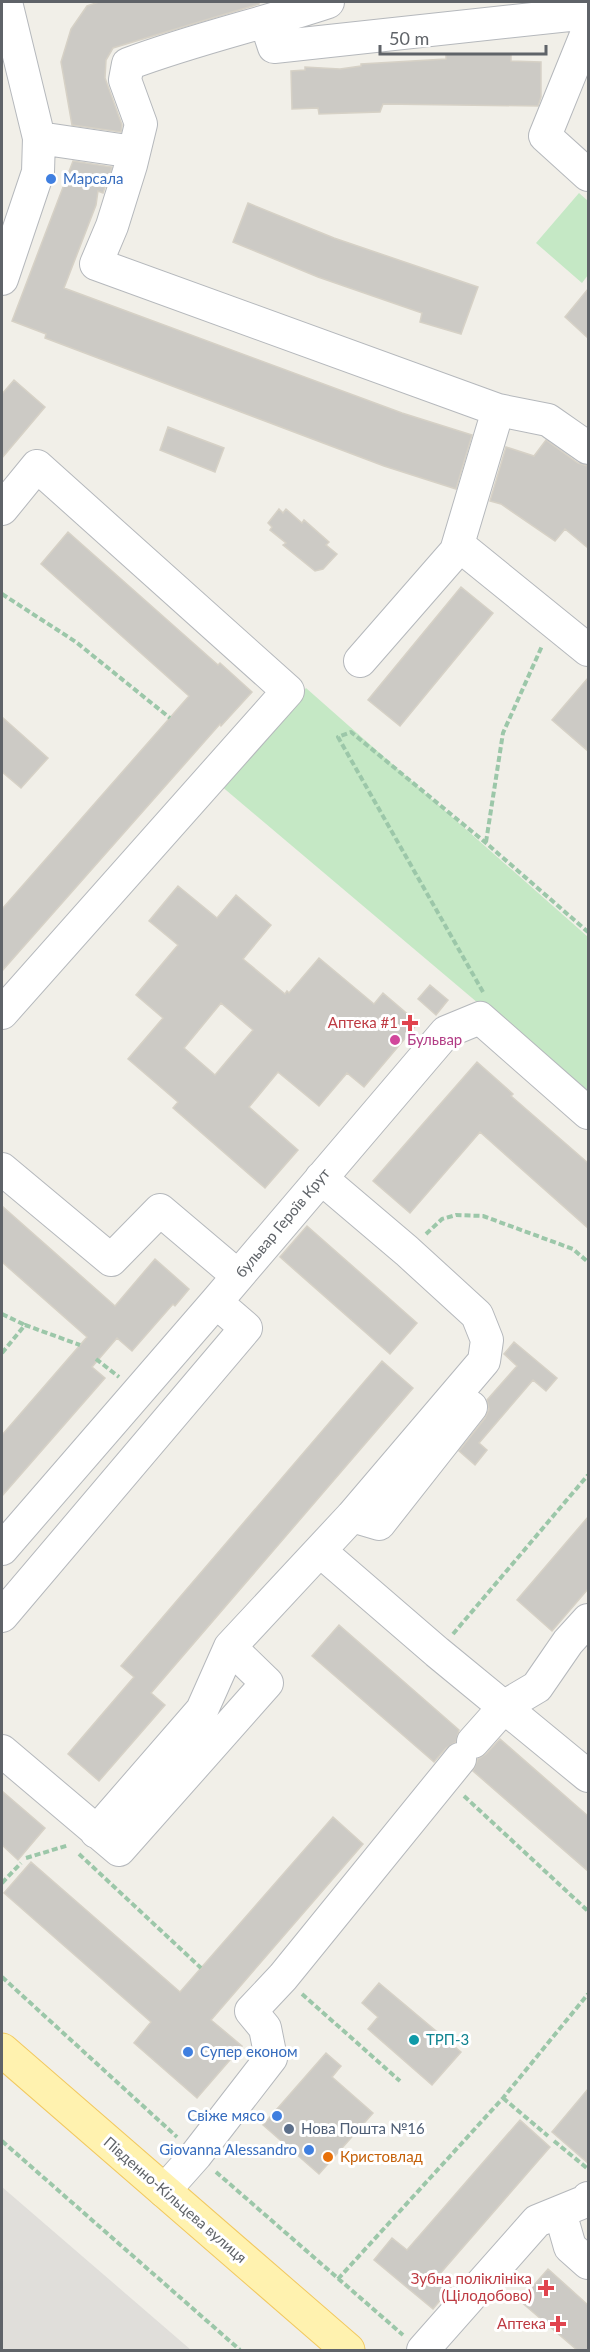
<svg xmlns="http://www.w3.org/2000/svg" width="590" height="2352" viewBox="0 0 590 2352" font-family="Lato,sans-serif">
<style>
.industrial{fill:#e0deda}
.green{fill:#c5e8c5}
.building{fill:#cccac5;stroke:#d6d1c6;stroke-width:1.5;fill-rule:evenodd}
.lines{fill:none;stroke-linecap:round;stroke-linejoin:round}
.minor-casing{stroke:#b5b8bc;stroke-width:34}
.major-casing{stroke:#f2c960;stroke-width:35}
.path{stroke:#9cc7a9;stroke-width:4;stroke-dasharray:6 3;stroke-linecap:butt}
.minor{stroke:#fff;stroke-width:32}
.major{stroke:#fff2af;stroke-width:33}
.shop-dot{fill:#3f7fe0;stroke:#fff;stroke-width:2}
.health-dot{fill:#e0444e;stroke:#fff;stroke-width:2}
.hotel-dot{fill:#d1479c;stroke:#fff;stroke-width:2}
.culture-dot{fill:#0f9aa8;stroke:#fff;stroke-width:2}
.service-dot{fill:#5c6f8a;stroke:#fff;stroke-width:2}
.food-dot{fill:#e8710a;stroke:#fff;stroke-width:2}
.labels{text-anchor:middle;stroke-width:6;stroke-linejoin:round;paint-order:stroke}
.shop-label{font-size:15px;fill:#366cbe;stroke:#fff;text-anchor:start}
.health-label{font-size:15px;fill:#be3a42;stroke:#fff;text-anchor:end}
.hotel-label{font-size:15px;fill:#b23c85;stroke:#fff;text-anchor:start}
.street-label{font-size:15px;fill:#5f6368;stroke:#fff}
.culture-label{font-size:15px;fill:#0d838f;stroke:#fff;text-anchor:start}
.service-label{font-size:15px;fill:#4e5e75;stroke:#fff;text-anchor:start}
.food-label{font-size:15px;fill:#c56008;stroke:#fff;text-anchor:start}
</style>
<rect width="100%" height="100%" fill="#f1efe8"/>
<!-- industrial -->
<path class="industrial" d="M2,2187L191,2350H2Z"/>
<!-- green -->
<path class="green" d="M579,193L588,201V275L582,283L536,243Z
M306,688L588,937V1096L220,785Z"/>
<!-- building -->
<path class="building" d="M99,2H259V4L113,48L106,60L105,78L122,125L121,132L72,125L61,62L71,29L87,6Z
M446,54H511V61L541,62V97L538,106L383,104L380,112L319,114L318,108L292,109L291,71L305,70V67L340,69L361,66V64L446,59Z
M73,161L112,167L103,193L98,191L96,205L64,288L402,413L472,435L456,489L384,466L45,338L46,334L12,321Z
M248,203L334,238L478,287L461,334L420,322L422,313L318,277L233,242Z
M588,289V338L565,317Z
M14,380L45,407L2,458V394Z
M168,427L224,448L215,472L160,450Z
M546,440L578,463L588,466V548L565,529L555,541L501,504L490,501L506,447L534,456Z
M279,509L283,513L286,509L302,523L304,520L329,542L326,545L337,554L323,569L315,571L283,545L286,543L270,530L272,527L268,523Z
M68,532L218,665L220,663L252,692L221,726L220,724L2,971V909L189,696L41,564Z
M461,587L493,613L400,726L368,700Z
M588,678V751L552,720Z
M2,717L48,758L21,788L2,772Z
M178,886L217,918L236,895L271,925L243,959L285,994L287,991L289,993L319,958L374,1004L383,993L418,1023L364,1087L347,1073L319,1106L278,1072L249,1107L298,1150L265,1188L173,1108L178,1102L128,1059L163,1018L136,995L178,945L149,921ZM221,1003L253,1030L215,1075L184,1048Z
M430,985L448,1000L436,1015L418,999Z
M477,1062L513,1094L511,1096L588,1163V1228L480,1132L410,1213L373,1181Z
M2,1206L115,1306L155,1259L189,1289L175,1306L173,1304L132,1351L117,1338L92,1367L105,1378L2,1496V1435L87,1337L2,1262Z
M307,1226L417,1323L390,1354L280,1257Z
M514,1342L557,1378L546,1391L533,1380L479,1443L487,1450L475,1465L459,1451L485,1418L489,1409L487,1400L517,1366L504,1354Z
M382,1361L413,1388L151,1693L165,1705L99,1781L68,1754L134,1677L121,1666Z
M588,1517V1589L552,1631L517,1600Z
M339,1625L459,1730L456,1742L446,1748L434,1762L312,1656Z
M500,1739L588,1816V1871L473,1771L478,1759L486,1754Z
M2,1791L45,1828L18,1860L2,1845Z
M333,1817L363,1844L211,2020L242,2046L197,2098L134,2043L151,2022L4,1893L31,1862L180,1992Z
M379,1983L461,2052L432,2085L368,2029L378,2017L362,2003Z
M326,2053L341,2066L332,2077L373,2113L319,2174L263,2125Z
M588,2089V2163L552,2132Z
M520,2120L550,2147L438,2276L451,2287L433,2309L374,2260L392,2238L407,2250Z
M548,2269L588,2305V2350H577L520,2301Z"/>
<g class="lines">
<defs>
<path id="minor" d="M328,2C262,24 194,39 128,64L125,80L141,124L131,165L112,226L96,264L498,410L548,420L588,448
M266,23L274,47L588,13
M588,30L545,136L588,175
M39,138L134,152
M2,279L38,172L39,138L6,2
M2,509L37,466L288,691L2,1013
M456,551L498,410
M360,661L456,551H466L588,650
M2,1169L111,1260L160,1210L238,1276
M352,1516L379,1524L471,1407
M2,1549L216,1302L446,1032L480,1018L588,1113
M320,1551L437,1652L588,1776
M2,1616L246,1328L216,1302
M473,1742L505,1706L537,1687L568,1642L588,1620
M2,1751L119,1850L267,1683L230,1647
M96,1832L202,1710L230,1647L352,1516L484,1361L487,1340L477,1315L407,1251L321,1178
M164,2191L196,2155L271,2058L265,2028L251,2011L283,1977L460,1759
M560,2212L570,2247L588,2263
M423,2350L537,2221L586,2201L588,2198"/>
<path id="major" d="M2,2050L348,2350"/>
</defs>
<!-- minor casing -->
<use href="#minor" class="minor-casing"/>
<!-- major casing -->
<use href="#major" class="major-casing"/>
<!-- path -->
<path class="path" d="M2,594L76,642L170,718
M486,842L503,733L542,646
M483,992L338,737L351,732L486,843L588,932
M426,1234L442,1219L456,1215L483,1216L573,1249L588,1262
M2,1314L25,1325
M2,1353L25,1325L80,1345
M96,1359L119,1377
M453,1634L588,1475
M464,1796L588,1911
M79,1854L201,1968
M26,1858L69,1845
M2,1883L21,1863
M2,1977L177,2137
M302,1994L400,2081
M503,2098L548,2136
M2,2141L240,2350
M554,2141L588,2169
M216,2172L403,2335
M338,2279L503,2098L588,1994"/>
<!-- minor -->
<use href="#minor" class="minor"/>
<!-- major -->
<use href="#major" class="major"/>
</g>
<!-- markers -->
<g class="shop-dot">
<circle cx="51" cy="179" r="6"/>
<circle cx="188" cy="2052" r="6"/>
<circle cx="277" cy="2116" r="6"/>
<circle cx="309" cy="2150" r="6"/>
</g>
<g class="health-dot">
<path d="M407 1014h6v6h6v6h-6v6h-6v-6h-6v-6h6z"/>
<path d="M543 2279h6v6h6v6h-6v6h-6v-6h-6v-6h6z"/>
<path d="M555 2315h6v6h6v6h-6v6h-6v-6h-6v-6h6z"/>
</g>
<circle class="hotel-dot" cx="395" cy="1040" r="6"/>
<circle class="culture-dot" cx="414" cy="2040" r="6"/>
<circle class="service-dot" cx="289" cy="2129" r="6"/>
<circle class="food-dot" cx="328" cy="2157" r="6"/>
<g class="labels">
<!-- shop labels -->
<g class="shop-label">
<text x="63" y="184">Марсала</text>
<text x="200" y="2057">Супер економ</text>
<text x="265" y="2121" text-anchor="end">Свіже мясо</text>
<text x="297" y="2155" text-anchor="end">Giovanna Alessandro</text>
</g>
<!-- health labels -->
<g class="health-label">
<text x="398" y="1028">Аптека #1</text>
<text x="532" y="2284">Зубна поліклініка<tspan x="532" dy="17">(Цілодобово)</tspan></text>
<text x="546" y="2329">Аптека</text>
</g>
<!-- hotel labels -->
<g class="hotel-label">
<text x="407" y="1045">Бульвар</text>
</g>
<!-- street labels -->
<g class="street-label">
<text transform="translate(283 1223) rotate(-50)" y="5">бульвар Героїв Крут</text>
<text transform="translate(175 2200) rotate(41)" y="5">Південно-Кільцева вулиця</text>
</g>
<!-- culture labels -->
<g class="culture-label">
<text x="426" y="2045">ТРП-3</text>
</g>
<!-- service labels -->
<g class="service-label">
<text x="301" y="2134">Нова Пошта №16</text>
</g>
<!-- food labels -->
<g class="food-label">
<text x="340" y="2162">Кристовлад</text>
</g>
</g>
<!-- border -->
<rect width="590" height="2352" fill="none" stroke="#5f6368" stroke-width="6"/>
<!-- scale -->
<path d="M380 45v9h166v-9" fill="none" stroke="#5f6368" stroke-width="3"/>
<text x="389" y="45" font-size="18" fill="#5f6368" stroke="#ffffff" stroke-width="4.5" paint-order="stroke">50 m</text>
</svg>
